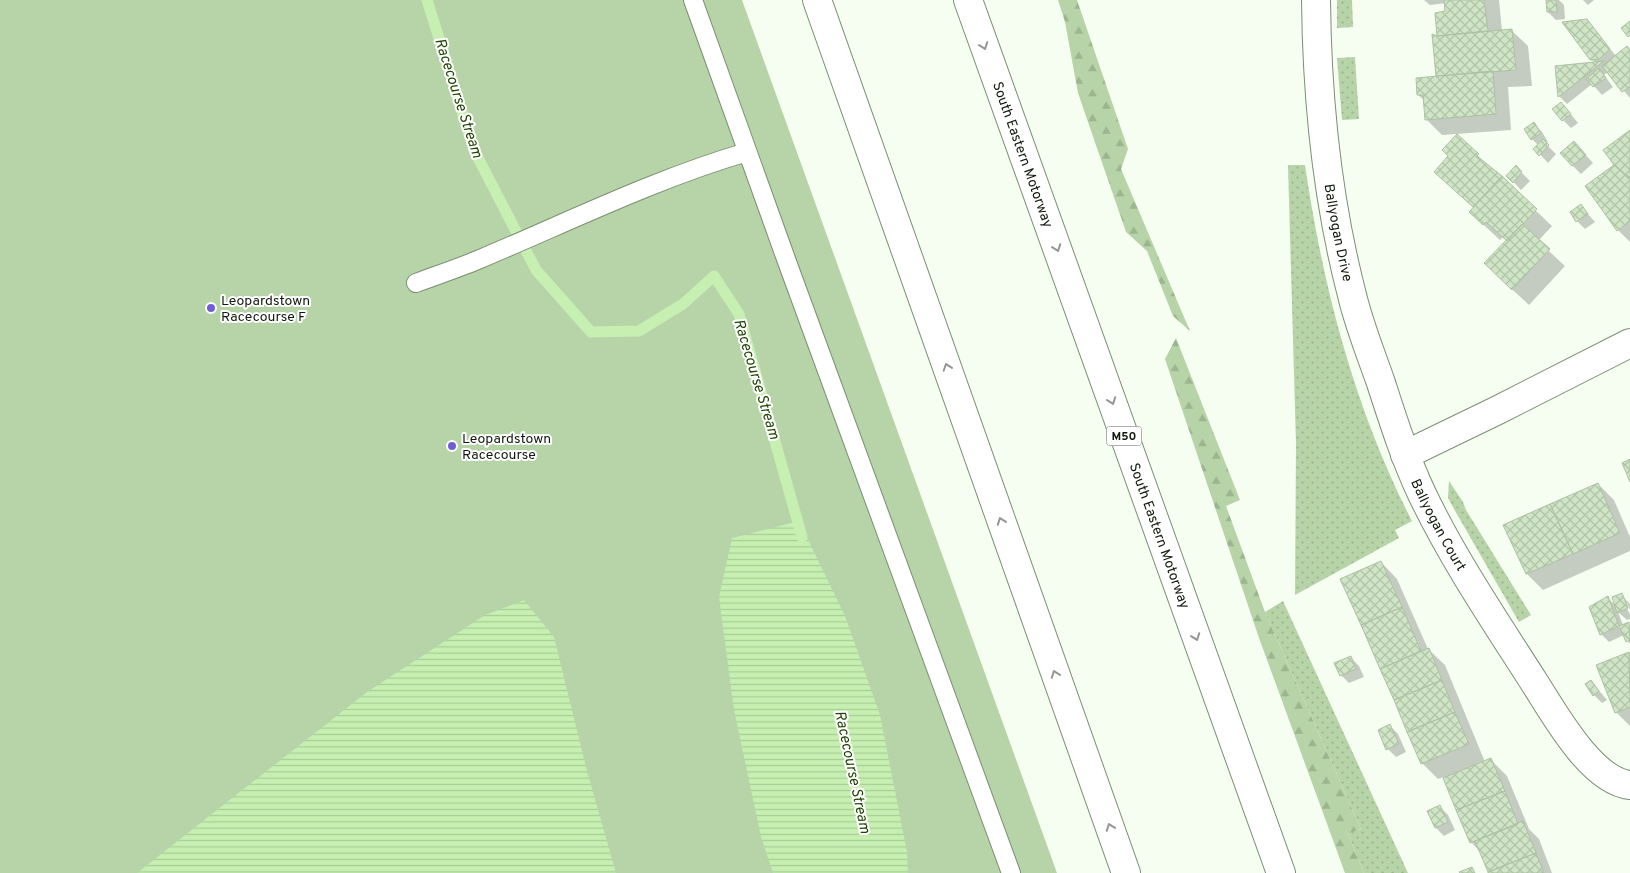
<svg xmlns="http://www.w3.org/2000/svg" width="1630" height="873" viewBox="0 0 1630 873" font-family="Overpass,sans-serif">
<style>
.grass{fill:url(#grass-dots)}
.forest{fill:url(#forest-firs)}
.green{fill:#b6d4a7}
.water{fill:url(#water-rules)}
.shadow{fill:#0003;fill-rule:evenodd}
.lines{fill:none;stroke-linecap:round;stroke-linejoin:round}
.stream{stroke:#c6efb1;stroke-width:11}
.building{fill:url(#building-cross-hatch);stroke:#adc1a3}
.service-casing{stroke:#7b8f72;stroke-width:20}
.minor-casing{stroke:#7b8f72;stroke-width:30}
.motorway-casing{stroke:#7b8f72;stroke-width:30}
.service{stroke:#fff;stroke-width:18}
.minor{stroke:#fff;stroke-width:28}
.motorway{stroke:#fff;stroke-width:28}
.oneway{stroke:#949893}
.poi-dot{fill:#6f5ed8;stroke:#fff;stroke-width:2}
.labels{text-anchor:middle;stroke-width:4;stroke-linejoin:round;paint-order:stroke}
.shield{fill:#fff;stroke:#595e56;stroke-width:1}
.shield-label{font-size:12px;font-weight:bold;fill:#12190e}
.street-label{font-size:14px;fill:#12190e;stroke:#fff}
.poi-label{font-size:14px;fill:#12190e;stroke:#fff;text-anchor:start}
.water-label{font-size:15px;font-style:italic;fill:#224605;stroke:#fff}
</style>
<defs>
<pattern id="grass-dots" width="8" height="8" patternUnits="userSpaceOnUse" patternTransform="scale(1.25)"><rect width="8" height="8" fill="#b6d4a7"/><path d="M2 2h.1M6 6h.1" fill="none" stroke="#9bb58f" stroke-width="1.8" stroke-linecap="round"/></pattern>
<pattern id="forest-firs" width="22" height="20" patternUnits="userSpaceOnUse" patternTransform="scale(1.25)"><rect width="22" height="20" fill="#b6d4a7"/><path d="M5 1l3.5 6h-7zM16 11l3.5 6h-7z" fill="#9bb58f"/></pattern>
<pattern id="water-rules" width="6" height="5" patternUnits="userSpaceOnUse" patternTransform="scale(1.25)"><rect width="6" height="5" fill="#c6efb1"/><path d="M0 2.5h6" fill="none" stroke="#a9cc97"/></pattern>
<pattern id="building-cross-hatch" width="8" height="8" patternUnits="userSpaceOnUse" patternTransform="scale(1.25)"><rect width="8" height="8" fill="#cfe5c5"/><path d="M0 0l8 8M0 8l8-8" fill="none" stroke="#b1c4a8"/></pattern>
</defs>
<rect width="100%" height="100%" fill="#f6fef1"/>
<!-- grass -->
<path class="grass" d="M1337,0H1352L1353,27L1337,28Z
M1355,57L1359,119L1342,120L1337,58Z
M1288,165H1305C1323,288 1355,410 1412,521L1395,530L1399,538L1295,595L1296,444Z
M1449,481L1463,502L1466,510L1531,615L1519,622L1454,509L1448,498Z
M1283,601L1408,873H1364L1348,834L1361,829L1265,612Z"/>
<!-- forest -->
<path class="forest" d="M1058,0H1077L1128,149L1121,169L1190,331L1173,316L1147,251L1126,232L1078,93L1065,22Z
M1176,338L1240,500L1226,506L1265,612L1361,829L1348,834L1364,873H1345L1259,638L1165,359Z"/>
<!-- green -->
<path class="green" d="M0,0H742L1057,873H0Z"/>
<!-- water -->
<path class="water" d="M799,521L845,616L880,715L907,852L908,873H773L761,837L734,710L719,597L732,538Z
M524,600L554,637L587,771L616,873H137L367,692L485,615Z"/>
<!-- shadow -->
<path class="shadow" d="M1424,0H1499L1502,31L1511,30L1528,46L1532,86L1508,87L1511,130L1442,135L1426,119L1425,101L1418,95L1438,77L1434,36L1439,38L1437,14L1447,13L1446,3L1430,5Z
M1548,0H1559L1564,5L1565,19L1556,20L1548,12Z
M1583,0H1594L1588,5Z
M1586,20L1616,56L1630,51V98L1608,72L1604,75L1613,87L1602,95L1592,84L1567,104L1559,96L1556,67L1595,63L1591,59Z
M1569,112L1578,123L1571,128L1563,120Z
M1534,124L1542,132L1548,142L1545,143L1556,154L1548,163L1535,149L1538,145L1532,139Z
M1630,132V242L1618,230L1615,165Z
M1457,136L1552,226L1538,241L1565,266L1529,305L1502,280L1508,242L1503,237L1500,240L1487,228L1470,212L1474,208L1436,172L1450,156Z
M1582,151L1593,163L1581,174L1572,165Z
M1516,167L1530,181L1521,190L1508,176Z
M1581,206L1595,222L1585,229L1577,221Z
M1598,484L1614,500L1630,537V551L1543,590L1527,574Z
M1381,562L1397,579L1428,649L1445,665L1485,762L1491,760L1507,776L1529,829L1539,839L1552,873H1489L1481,853L1471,842L1444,777L1438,779L1422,763L1342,579Z
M1621,595L1630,604V610L1627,603H1624L1630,614V619L1627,620L1618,612L1623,625L1628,623L1630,625V644L1624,635L1609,642L1601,634L1608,598L1617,607ZM1616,625H1620L1623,631Z
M1630,653V726L1616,712L1598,665Z
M1351,658L1359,666L1364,677L1349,683L1341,675Z
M1591,681L1607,700L1602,703L1594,695Z
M1390,726L1398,734L1406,752L1396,757L1388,749Z
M1440,807L1448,815L1455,830L1444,836L1436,828Z"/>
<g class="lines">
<!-- stream -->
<path class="stream" d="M427,0L474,150L536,270L591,332L639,331L683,304L714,276L739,314L802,537"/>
</g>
<!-- building -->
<path class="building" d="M1444,0H1484L1488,31L1437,36L1435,13L1445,11Z
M1546,0H1556L1557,12H1547Z
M1587,19L1610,49L1599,59L1590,60L1562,22Z
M1630,21V35L1628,37L1621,28Z
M1512,29L1516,70L1436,76L1432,34L1437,36Z
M1627,46L1630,50V87L1622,92L1602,66Z
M1604,61L1561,95L1558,97L1555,66Z
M1599,68L1606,78L1593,87L1586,79Z
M1493,71L1496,114L1425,120L1423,95H1417L1416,78Z
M1561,102L1571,114L1562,121L1552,109Z
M1534,122L1541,133L1531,140L1524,129Z
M1630,130V178L1614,165L1603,150Z
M1457,134L1479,154L1477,156L1502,176L1473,207L1434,172L1448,156L1442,150Z
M1543,139L1549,145L1539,156L1533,149Z
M1574,141L1586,155L1572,166L1560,153Z
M1516,165L1522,172L1513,183L1506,176Z
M1614,165L1630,178V221L1617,231L1585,186Z
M1502,176L1537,209L1507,241L1486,222L1483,225L1469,212Z
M1581,204L1588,214L1576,222L1570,212Z
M1522,224L1550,249L1512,290L1484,263Z
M1630,459V482L1622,463Z
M1598,483L1620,533L1573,554L1550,504Z
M1550,504L1573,554L1526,574L1503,525Z
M1381,561L1402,607L1361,625L1340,579Z
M1622,593L1628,608L1617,613L1612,597Z
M1608,596L1619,626L1600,635L1589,607Z
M1402,607L1421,651L1380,669L1361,625Z
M1629,622L1630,640L1626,642L1619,626Z
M1429,648L1442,680L1394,700L1380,669Z
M1629,652L1630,707L1615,713L1596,665Z
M1351,656L1356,669L1340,676L1334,663Z
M1442,680L1455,712L1407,732L1394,700Z
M1591,680L1599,691L1593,696L1585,684Z
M1455,712L1469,744L1421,764L1407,732Z
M1390,724L1399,744L1386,750L1378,730Z
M1491,758L1505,791L1456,810L1443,778Z
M1505,791L1518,824L1470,843L1456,810Z
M1440,805L1448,822L1435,828L1427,811Z
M1523,821L1536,853L1488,872L1475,841Z
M1536,853L1544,873H1488V872Z
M1472,867L1475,873H1460L1459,872Z"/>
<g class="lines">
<defs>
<path id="service" d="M693,0L786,259L1011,873
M416,283C437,275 459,268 480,259C568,222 655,179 747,152"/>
<g id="minor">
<path id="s1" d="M1316,0C1317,100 1327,199 1352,295C1359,325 1371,354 1381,383C1393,420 1405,458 1422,494C1453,559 1495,621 1534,682C1554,713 1591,781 1630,785"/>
<path d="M1405,455L1498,410L1630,343"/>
</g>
<g id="motorway">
<path d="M817,0L1126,873"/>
<path id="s2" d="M968,0L1281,873"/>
</g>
</defs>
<!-- service casing -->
<use href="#service" class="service-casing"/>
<!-- minor casing -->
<use href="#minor" class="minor-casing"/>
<!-- motorway casing -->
<use href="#motorway" class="motorway-casing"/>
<!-- service -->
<use href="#service" class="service"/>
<!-- minor -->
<use href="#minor" class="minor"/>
<!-- motorway -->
<use href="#motorway" class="motorway"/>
</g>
<!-- one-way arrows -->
<defs><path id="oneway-chevron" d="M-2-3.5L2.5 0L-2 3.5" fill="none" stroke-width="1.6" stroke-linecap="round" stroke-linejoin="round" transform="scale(1.25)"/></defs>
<g class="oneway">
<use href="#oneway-chevron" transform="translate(984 46) rotate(70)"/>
<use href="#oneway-chevron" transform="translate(1057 248) rotate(70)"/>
<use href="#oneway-chevron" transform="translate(947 367) rotate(-109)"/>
<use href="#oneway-chevron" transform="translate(1112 401) rotate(70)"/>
<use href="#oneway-chevron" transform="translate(1001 521) rotate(-110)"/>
<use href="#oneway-chevron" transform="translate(1196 637) rotate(70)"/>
<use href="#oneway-chevron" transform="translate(1055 674) rotate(-110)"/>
<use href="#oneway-chevron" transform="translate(1110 827) rotate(-110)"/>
</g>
<!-- markers -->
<g class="poi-dot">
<circle cx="211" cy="308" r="5"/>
<circle cx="452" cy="446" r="5"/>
</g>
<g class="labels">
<!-- shield labels -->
<rect class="shield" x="1106.5" y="426.5" width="35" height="19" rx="4"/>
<g class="shield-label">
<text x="1124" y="440">M50</text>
</g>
<!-- street labels -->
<g class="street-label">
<text dy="5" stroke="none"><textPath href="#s2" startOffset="164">South Eastern Motorway</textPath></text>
<text dy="5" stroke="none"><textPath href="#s1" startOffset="234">Ballyogan Drive</textPath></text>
<text dy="5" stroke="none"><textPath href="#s1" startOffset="544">Ballyogan Court</textPath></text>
<text dy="5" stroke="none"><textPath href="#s2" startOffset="569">South Eastern Motorway</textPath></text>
</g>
<!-- poi labels -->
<g class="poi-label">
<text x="221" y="305">Leopardstown<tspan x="221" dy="16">Racecourse F</tspan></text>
<text x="462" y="443">Leopardstown<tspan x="462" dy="16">Racecourse</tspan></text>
</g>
<!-- water labels -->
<g class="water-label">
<text transform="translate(459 98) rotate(72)" y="5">Racecourse Stream</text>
<text transform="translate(757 379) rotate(73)" y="5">Racecourse Stream</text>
<text transform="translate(853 772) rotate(78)" y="5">Racecourse Stream</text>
</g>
</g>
</svg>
